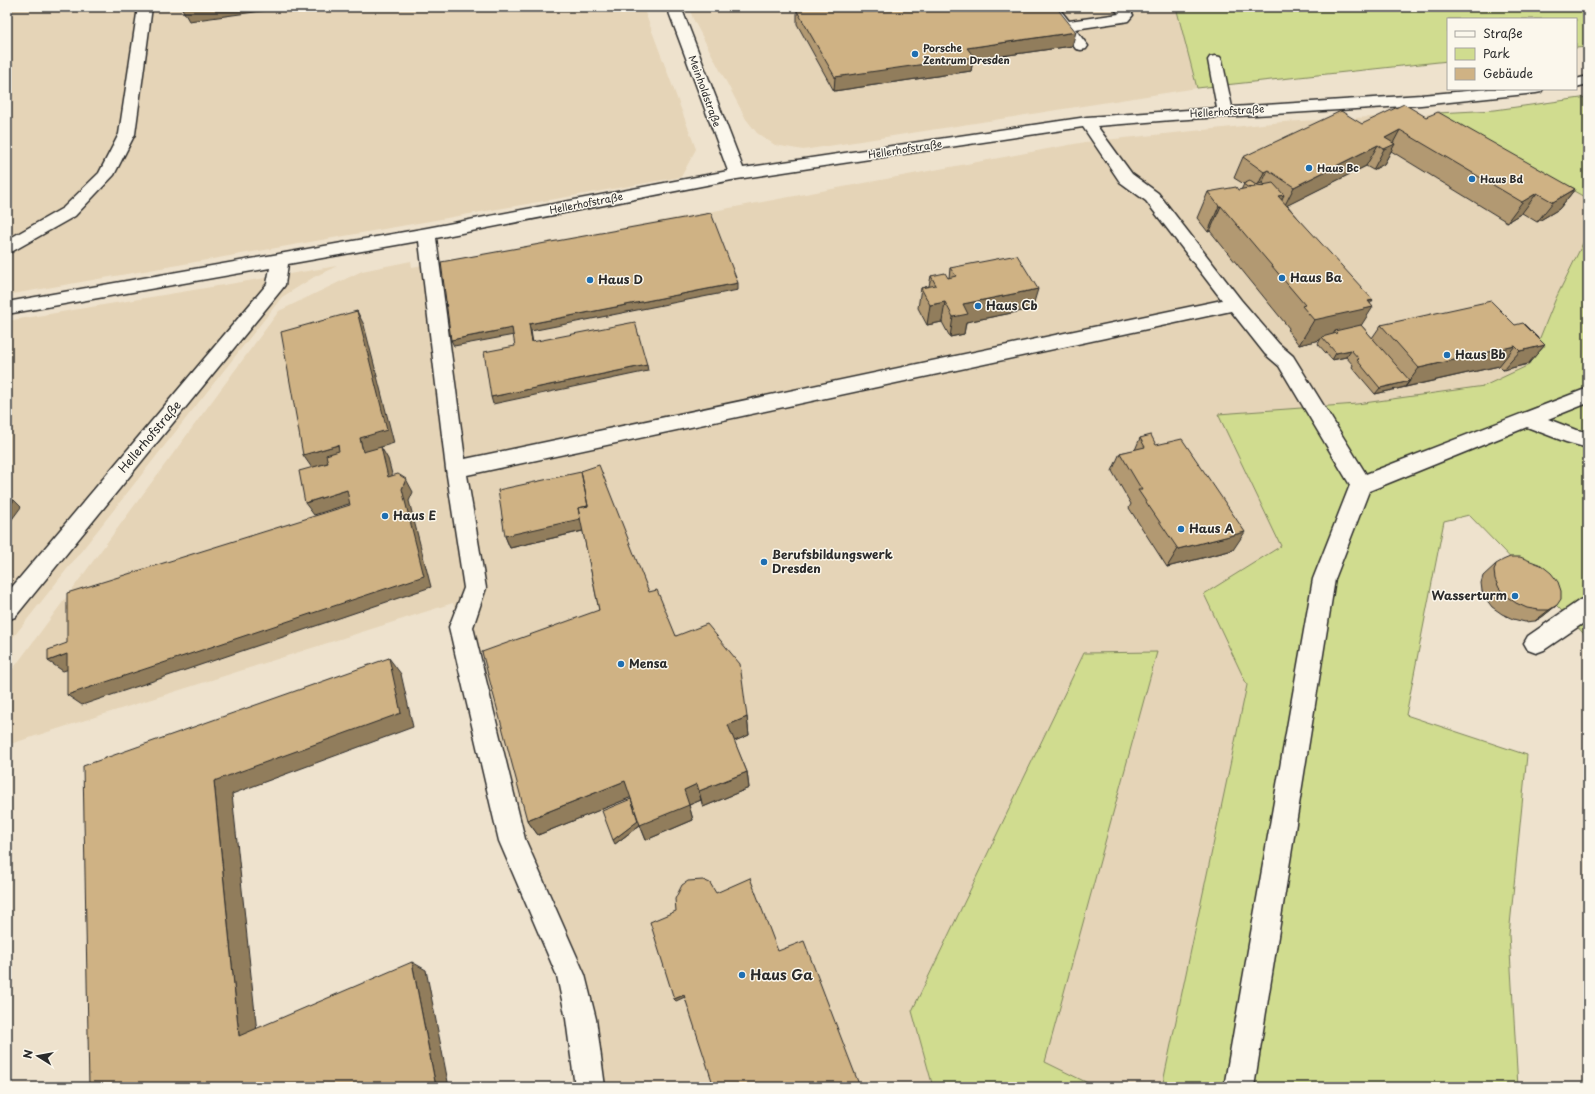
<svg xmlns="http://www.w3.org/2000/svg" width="1595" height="1094" viewBox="0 0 1595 1094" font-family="'Playpen Sans',sans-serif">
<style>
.built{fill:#e5d4b7}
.green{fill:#d0dc8f;stroke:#7e845d}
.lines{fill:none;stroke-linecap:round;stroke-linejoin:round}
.minor-casing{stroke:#2b2b2b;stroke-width:3}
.minor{fill:#fbf7ec;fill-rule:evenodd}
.wall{fill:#b29972;stroke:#2b2b2b}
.shaded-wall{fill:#917d5c;stroke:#2b2b2b}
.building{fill:#cfb284;stroke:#2b2b2b}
.poi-dot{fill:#1f6fb2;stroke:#fbf7ec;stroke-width:1.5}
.labels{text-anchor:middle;stroke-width:3;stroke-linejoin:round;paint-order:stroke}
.far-poi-label{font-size:10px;font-weight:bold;fill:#2b2b2b;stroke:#fbf7ec;text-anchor:start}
.far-street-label{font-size:10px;fill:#2b2b2b;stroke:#fbf7ec}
.poi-label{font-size:12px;font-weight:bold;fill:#2b2b2b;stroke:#fbf7ec;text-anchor:start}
.street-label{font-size:12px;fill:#2b2b2b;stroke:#fbf7ec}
.near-poi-label{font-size:14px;font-weight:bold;fill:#2b2b2b;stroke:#fbf7ec;text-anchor:start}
</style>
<rect width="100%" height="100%" fill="#eee2cd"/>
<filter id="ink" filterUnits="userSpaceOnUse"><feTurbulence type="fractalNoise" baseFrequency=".025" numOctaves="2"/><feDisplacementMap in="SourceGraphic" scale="8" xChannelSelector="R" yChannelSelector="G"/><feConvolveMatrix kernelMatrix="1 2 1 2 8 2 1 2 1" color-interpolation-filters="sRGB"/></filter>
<g filter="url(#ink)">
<!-- built -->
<path class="built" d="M7,7H643L696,149L681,177L7,295Z
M689,7H1176L1197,88L803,150L775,145L757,133L746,119L693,19Z
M1588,97V638L1469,515L1444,521L1406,715L1527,755L1509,935L1518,1087H595L453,603L7,745V677L279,311L362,271L411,261L412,267L1085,142L1283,122L1495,110Z
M337,266L314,277L282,297L7,645V321Z"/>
<!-- green -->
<path class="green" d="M1176,7H1588V47L1576,48V19H1448V61L1197,88Z
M1588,97V199L1437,113L1495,110Z
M1588,233V638L1469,515L1444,521L1406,715L1527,755L1509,935L1518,1087H1162L1247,685L1204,594L1281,546L1218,414L1357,404L1484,386L1529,365L1556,298Z
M1157,652L1045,1062L1096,1087H933L912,1011L1084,653Z"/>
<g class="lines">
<defs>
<path id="minor" d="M138,7H152L135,134L114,175L75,216L13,251L7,253V240L63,208L99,173L119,134Z
M667,7H681L743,168L1087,117L1217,108L1208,60L1210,57L1215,56L1220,57L1222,60L1232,107L1421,95L1489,89H1543L1541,92L1536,93L1421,105L1172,120L1097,126L1132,174L1158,193L1241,300L1279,344L1293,356L1366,474L1588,388V403L1548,419L1576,430L1588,432V448L1566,442L1527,427L1369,491L1335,579L1254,1087H1224L1313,579L1350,485L1279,366L1265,354L1231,311L467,475L486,588L473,627L525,839L585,975L596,1019L605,1087H575L566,1019L557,976L499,841L449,627L464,588L446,469L419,241L288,264L285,285L282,289L15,617L7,620V593L267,284L270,268L7,314V302L427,228L728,171ZM1083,127L1120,182L1146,201L1222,300L465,459L436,238L737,179Z
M1044,7H1058L1069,21L1119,14L1113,7H1127L1133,15L1128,21L1123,22L1075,29L1088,46L1086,49L1081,50L1076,49Z
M1588,76V84L1576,87V79Z
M1588,597V620L1544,650L1536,653L1528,650L1524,643L1528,636L1580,600Z"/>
</defs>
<!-- minor casing -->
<use href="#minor" class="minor-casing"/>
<!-- minor -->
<use href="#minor" class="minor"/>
</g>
<!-- wall -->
<path class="wall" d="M797,7H1056L1072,46L973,60L971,71L834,91L797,24Z
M1426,117L1575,189L1559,209L1537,222L1522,213L1507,222L1391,151L1384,164L1373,170L1366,166L1287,205L1370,304L1361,325L1372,338L1381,325H1515L1545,345L1528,364L1503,370L1499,366L1375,394L1352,367L1353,365L1346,357L1332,360L1318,344L1320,340L1299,345L1288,331L1289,328L1210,231L1208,232L1197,218L1208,192L1241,190L1244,184L1234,178L1243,157L1362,124Z
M950,268L1032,309L966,322L964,334L950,337L942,322L927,325L918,308L921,288L929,286L931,276L949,278Z
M1140,438L1156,445L1233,550L1167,567L1129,508L1131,504L1112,471L1120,453L1135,450Z
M581,472L649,592L676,636L747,717L749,735L734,741L747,772L749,788L703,807L701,800L689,805L693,820L646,840L640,825L615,844L631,799V797L538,835L527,820L599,610L583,531L510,548L505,536Z
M1496,564L1557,605L1542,617L1535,621L1525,622L1513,619L1502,614L1492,607L1486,599L1482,591L1481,583L1483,576Z"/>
<!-- shaded-wall -->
<path class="shaded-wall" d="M181,7H291L189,21Z
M1076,32L1072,46L973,60L971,71L834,91L835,77L967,48Z
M1400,130L1392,145L1395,144L1384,164L1373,170L1384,149L1385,138Z
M1378,145L1366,166L1284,207L1294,187Z
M1268,170L1259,190L1255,192L1264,172Z
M1575,189L1559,209L1537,222L1553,202Z
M1537,193L1522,213L1507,222L1522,202Z
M1284,195L1271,220L1278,196Z
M1219,206H1221L1210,231L1208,232Z
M738,283V290L531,331L534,349L532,342L529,324Z
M1038,289L1032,309L966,322L964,334L950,337L953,317L963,304Z
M1373,300L1367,308L1373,307L1357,332L1337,333L1335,331L1331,338L1322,337L1320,340L1299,345L1314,320Z
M945,302L942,322L927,325L930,305Z
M357,311L364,325L394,443L381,447L388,459L396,489L388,477L363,452L360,438Z
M512,328L514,335L454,346L451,340Z
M1545,345L1528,364L1503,370L1520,351Z
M1515,346L1499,366L1405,387L1419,368Z
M1351,350L1346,357L1332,360L1336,353Z
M647,365L648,371L493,404L491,397Z
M1410,381L1405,387L1375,394L1380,388Z
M338,445L346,457L312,468L303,455Z
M406,479L413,492L409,501L431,587L82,705L67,695L402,489Z
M585,484L595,528L510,548L505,536Z
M347,490L355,502L314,515L305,503Z
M14,500L21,507L7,526V510Z
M1245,532L1233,550L1167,567L1178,549Z
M1557,605L1542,617L1535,621L1549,610Z
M67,654L82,665L63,671L48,661Z
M389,658L401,674L413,727L232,794L258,1042L239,1036L214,781Z
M747,717L749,735L730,743L728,725Z
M747,772L749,788L703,807L699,791Z
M625,781L632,797L538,835L527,820Z
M697,784L701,800L689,805L693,820L646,840L640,825L684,790Z
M639,820L641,824L615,844L613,840Z
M412,962L426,970L449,1087H436Z
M684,995L685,997L676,1001L674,999Z"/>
<!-- building -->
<path class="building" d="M797,7H1056L1076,32L967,48L974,57L835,77L797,11Z
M1404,104L1426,117L1438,112L1575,189L1553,202L1537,193L1522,202L1400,130L1385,138L1395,144L1384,149L1378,145L1294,187L1268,170L1264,172L1243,157L1341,111L1362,124Z
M1250,181L1256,185L1262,183L1265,185L1249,188L1243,184Z
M1273,183L1284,195L1278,196L1373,300L1368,301L1373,307L1314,320L1302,306L1305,305L1221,206H1219L1208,192L1236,187L1238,190Z
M711,213L738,283L529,324L532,342L635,322L647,365L491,397L484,352L515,346L512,328L451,340L441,262Z
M1017,255L1038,289L963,304L968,314L953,317L945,302L930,305L921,288L936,285L931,276L945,273L948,278L956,276L950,268Z
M1491,301L1515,325L1523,323L1545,345L1520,351L1515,346L1419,368L1381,325Z
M357,311L387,430L360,438L363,452L381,447L388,477L398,474L406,479L402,489L424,576L67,695V654L48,661V650L67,643V593L350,505L347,490L305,503L299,471L328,463L326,455L339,451L338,445L303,455L281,332Z
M1361,325L1410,381L1380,388L1357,360L1359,359L1351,350L1336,353L1322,337L1337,333L1335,331Z
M1151,435L1156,445L1182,439L1245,532L1178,549L1138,490H1142L1120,453L1145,447L1140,438Z
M599,465L649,592L657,590L676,636L707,624L740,664L747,717L728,725L747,772L699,791L697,784L684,790L689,805L640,825L625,781L527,820L482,652L599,610L578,508L588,506L581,471Z
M581,472L588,506L578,508L580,519L505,536L498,490Z
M7,499L14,500L7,510Z
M1510,557H1520L1541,565L1551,573L1558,582L1561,591V599L1557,605L1549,610H1539L1527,608L1516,603L1506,596L1499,588L1495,579L1494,571L1496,564L1503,560Z
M389,658L401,713L214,781L239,1036L412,962L436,1087H89L83,766Z
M631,799L638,821L613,840L602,811Z
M750,878L778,951L804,941L860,1087H714L684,995L674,999L650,922L676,911L675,899L682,885L688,881L703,880L710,883L716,893Z"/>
</g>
<!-- markers -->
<g class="poi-dot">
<circle cx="915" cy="54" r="4"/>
<circle cx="1309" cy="168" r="4"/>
<circle cx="1472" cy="179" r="4"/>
<circle cx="1282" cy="278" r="4"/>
<circle cx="590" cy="280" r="4"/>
<circle cx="978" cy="306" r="4"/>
<circle cx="1447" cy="355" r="4"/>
<circle cx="385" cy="516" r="4"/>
<circle cx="1181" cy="529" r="4"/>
<circle cx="764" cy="562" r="4"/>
<circle cx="1515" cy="596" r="4"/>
<circle cx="621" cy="664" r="4"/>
<circle cx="742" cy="975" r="4"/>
</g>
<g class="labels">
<!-- far-poi labels -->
<g class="far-poi-label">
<text x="923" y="52">Porsche<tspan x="923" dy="12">Zentrum Dresden</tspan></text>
<text x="1317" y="172">Haus Bc</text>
<text x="1480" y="183">Haus Bd</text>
</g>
<!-- far-street labels -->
<g class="far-street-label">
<text transform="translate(705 91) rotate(70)" y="4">Meinholdstraße</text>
<text transform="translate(1227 111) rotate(-4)" y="4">Hellerhofstraße</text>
<text transform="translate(905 149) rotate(-9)" y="4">Hellerhofstraße</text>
<text transform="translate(586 203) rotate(-11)" y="4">Hellerhofstraße</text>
</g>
<!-- poi labels -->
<g class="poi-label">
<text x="1290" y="282">Haus Ba</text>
<text x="598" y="284">Haus D</text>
<text x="986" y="310">Haus Cb</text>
<text x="1455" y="359">Haus Bb</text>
<text x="393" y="520">Haus E</text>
<text x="1189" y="533">Haus A</text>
<text x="772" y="559">Berufsbildungswerk<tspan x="772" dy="14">Dresden</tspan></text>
<text x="1507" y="600" text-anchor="end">Wasserturm</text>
<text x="629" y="668">Mensa</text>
</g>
<!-- street labels -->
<g class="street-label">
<text transform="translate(150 437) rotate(-50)" y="4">Hellerhofstraße</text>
</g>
<!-- near-poi labels -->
<g class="near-poi-label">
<text x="750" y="980">Haus Ga</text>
</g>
</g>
<!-- margin -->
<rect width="1595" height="1094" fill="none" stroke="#fbf7ec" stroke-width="24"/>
<rect x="12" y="12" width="1571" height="1070" fill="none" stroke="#2b2b2b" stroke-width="1.5" filter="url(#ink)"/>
<!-- legend -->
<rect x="1447" y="18" width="130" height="72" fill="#fbf7ec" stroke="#a8a59f"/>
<rect x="1455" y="31" width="20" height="6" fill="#fbf7ec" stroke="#a8a59f"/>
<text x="1483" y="38" font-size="12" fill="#2b2b2b">Straße</text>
<rect x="1455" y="48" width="20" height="12" fill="#d0dc8f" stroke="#a8a59f"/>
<text x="1483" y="58" font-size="12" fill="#2b2b2b">Park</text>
<rect x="1455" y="68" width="20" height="12" fill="#cfb284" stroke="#a8a59f"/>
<text x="1483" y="78" font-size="12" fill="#2b2b2b">Gebäude</text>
<!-- north arrow -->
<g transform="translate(38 1056) rotate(281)" stroke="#fbf7ec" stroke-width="3" paint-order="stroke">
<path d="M0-3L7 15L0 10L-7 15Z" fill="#2b2b2b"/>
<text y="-6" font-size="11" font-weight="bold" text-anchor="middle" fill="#2b2b2b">N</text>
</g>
</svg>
